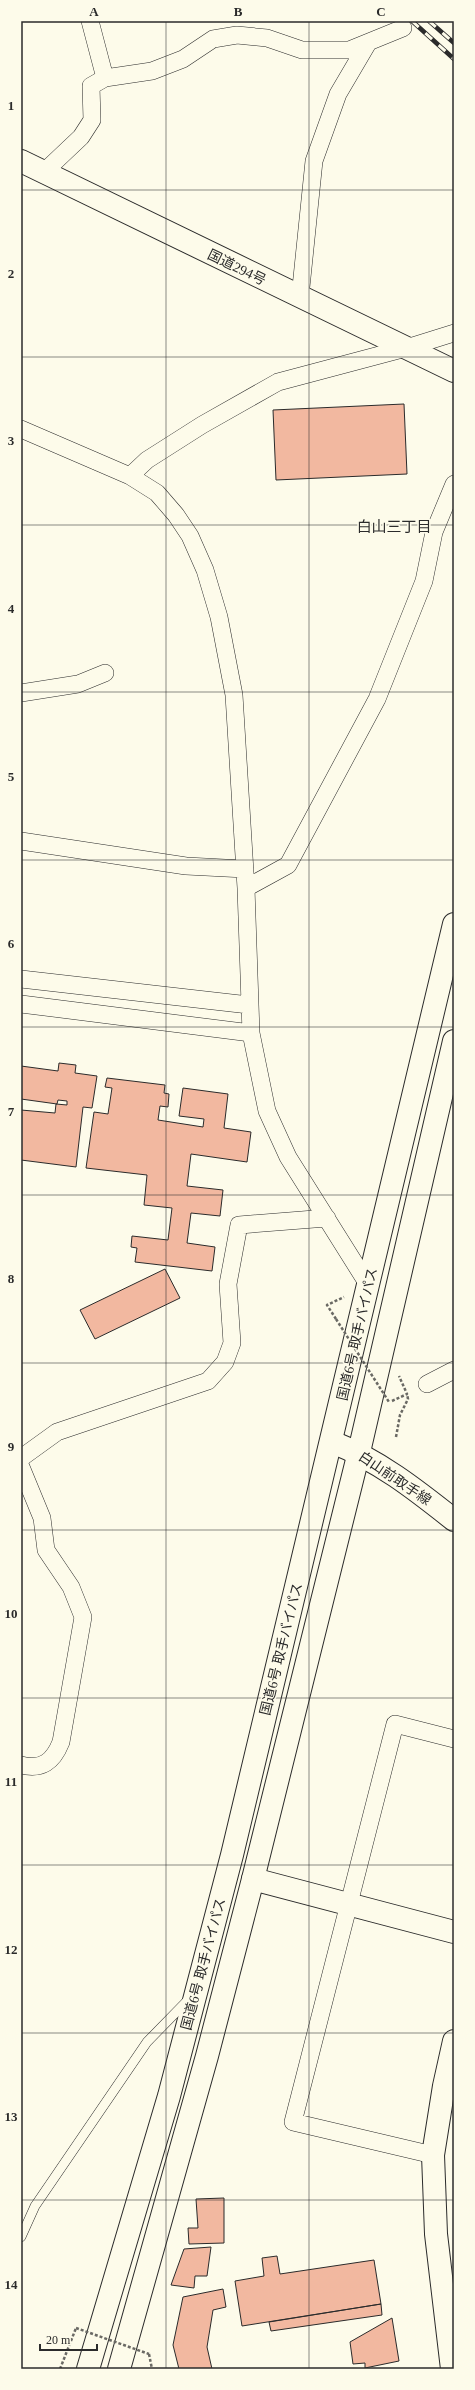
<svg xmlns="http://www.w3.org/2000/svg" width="475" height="2390" viewBox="0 0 475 2390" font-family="'Times New Roman','Noto Sans JP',serif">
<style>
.building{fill:#f2b8a0;stroke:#2b2b2b}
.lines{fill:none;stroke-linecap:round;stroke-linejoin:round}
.lane-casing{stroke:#2b2b2b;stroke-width:10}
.street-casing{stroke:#2b2b2b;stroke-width:18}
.secondary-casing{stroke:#2b2b2b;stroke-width:24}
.highway-casing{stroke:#2b2b2b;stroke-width:24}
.path{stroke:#6a6964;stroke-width:2.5;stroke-dasharray:3 2;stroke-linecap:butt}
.lane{stroke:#fdfbea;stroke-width:9}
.street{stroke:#fdfbea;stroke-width:17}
.secondary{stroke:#fdfbea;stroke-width:22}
.highway{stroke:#fdfbea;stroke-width:22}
.rail-casing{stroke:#2b2b2b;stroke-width:4.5}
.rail{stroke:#fdfbea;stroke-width:3;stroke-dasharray:9;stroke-linecap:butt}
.path-bridge{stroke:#6a6964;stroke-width:2.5;stroke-dasharray:3 2;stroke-linecap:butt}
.grid{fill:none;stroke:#2b2b2b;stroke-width:1;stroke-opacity:0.55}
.labels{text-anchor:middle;stroke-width:3;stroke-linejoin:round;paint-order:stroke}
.street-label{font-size:14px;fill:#2b2b2b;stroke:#fdfbea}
.neighbourhood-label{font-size:15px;fill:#2b2b2b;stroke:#fdfbea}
.neatline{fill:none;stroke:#2b2b2b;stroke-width:1.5}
.grid-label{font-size:13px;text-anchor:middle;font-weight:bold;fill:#2b2b2b}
</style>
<rect width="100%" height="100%" fill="#fdfbea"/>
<!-- building -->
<path class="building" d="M404,404L407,474L276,480L273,410Z
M59,1063L76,1065L75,1073L97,1076L92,1108L83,1107L76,1167L21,1160V1110L55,1113L56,1104L67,1105V1101L58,1100L57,1104L21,1099V1066L58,1071Z
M107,1078L165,1085L164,1093L169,1094L168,1107L160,1106L158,1120L203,1127L204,1119L179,1116L183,1088L228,1094L224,1128L251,1132L247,1162L191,1154L187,1186L223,1190L220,1216L191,1213L187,1243L215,1247L212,1271L135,1262L137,1248L131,1247L132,1236L168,1240L172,1208L144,1205L147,1175L86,1168L94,1112L108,1114L112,1088L105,1087Z
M165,1269L180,1298L95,1339L80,1310Z
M224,2198V2243L189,2244L188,2228H198L196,2199Z
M211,2247L207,2276H195L194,2288L171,2285L184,2249Z
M277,2256L280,2274L374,2260L381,2304L242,2326L235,2281L264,2276L262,2258Z
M223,2289L226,2307L213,2310L207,2347L212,2369H179L173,2345L183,2297Z
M381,2304L382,2315L271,2331L269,2322Z
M392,2318L399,2361L365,2368V2363L353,2364L350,2342Z"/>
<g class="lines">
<defs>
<path id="lane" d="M21,2237L35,2206L147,2042L189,1999"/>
<path id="street" d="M105,78L152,71L183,59L213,39L237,35L267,38L302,50H349L403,28
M44,172L81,137L92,120L91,86L105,78L90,21
M300,297L314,161L338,94L368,43
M21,429L130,476L157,493L176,515L190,536L205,570L219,617L234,695L246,888L251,1033L267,1111L288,1157L369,1286
M130,476L147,460L202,425L278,382L406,348L454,333
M21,693L78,684L105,673
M21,841L186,866L245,869
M246,888L288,865L377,699L424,581L434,532L454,484
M21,979L249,1005
M21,1004L251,1033
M427,1384L454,1370
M21,1458L57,1432L208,1381L225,1362L232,1343L228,1284L239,1225L327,1218
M21,1467L42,1518L46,1550L71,1587L83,1617L61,1742C53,1762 42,1770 21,1765
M433,2155L293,2122L395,1724L454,1739"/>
<path id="secondary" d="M332,1442C378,1460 415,1489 454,1520
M253,1879L454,1932
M452,2369L436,2234L433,2155L444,2086L454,2041"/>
<path id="highway" d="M21,161L454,371
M88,2369L169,2096L232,1855L454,924
M119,2369L207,2056L253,1879L359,1452L454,1041"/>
</defs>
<!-- lane casing -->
<use href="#lane" class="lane-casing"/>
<!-- street casing -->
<use href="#street" class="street-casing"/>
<!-- secondary casing -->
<use href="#secondary" class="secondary-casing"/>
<!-- highway casing -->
<use href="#highway" class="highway-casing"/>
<!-- path -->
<path class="path" d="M336,1319L327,1305L344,1297
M392,1401L407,1394L399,1376
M396,1437L400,1415L408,1399L407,1394
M149,2354L152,2369
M60,2369L76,2328"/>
<!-- lane -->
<use href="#lane" class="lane"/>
<!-- street -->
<use href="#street" class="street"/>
<!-- secondary -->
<use href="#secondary" class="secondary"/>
<!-- highway -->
<use href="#highway" class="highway"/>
<defs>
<path id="rail" d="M412,21L454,59
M429,21L454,43"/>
</defs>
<!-- rail casing -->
<use href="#rail" class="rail-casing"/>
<!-- rail -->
<use href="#rail" class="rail"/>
<!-- path-bridge -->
<path class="path-bridge" d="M336,1319L389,1402
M76,2328L149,2354"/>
</g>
<!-- grid -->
<path class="grid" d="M166,21V2369M309,21V2369M21,190H454M21,357H454M21,525H454M21,692H454M21,860H454M21,1027H454M21,1195H454M21,1363H454M21,1530H454M21,1698H454M21,1865H454M21,2033H454M21,2200H454"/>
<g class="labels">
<!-- street labels -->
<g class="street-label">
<text transform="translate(237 267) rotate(26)" y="5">国道294号</text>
<text transform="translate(357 1334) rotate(-77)" y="5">国道6号 取手バイパス</text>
<text transform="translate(395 1478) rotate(34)" y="5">白山前取手線</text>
<text transform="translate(281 1649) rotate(-76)" y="5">国道6号 取手バイパス</text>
<text transform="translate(203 1964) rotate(-75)" y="5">国道6号 取手バイパス</text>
</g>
<!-- neighbourhood labels -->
<g class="neighbourhood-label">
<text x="394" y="532">白山三丁目</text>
</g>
</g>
<!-- border -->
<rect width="475" height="2390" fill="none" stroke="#fdfbea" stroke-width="44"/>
<!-- scale -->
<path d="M40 2344v6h57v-6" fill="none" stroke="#2b2b2b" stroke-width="2"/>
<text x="46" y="2344" font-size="12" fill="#2b2b2b" stroke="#fdfbea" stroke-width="3" paint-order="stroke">20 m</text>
<rect x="22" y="22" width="431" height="2346" class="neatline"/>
<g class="grid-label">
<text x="94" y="16">A</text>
<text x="238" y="16">B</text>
<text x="381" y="16">C</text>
<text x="11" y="110">1</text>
<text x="11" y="278">2</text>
<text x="11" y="445">3</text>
<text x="11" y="613">4</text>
<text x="11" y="781">5</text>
<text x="11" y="948">6</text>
<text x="11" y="1116">7</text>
<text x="11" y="1283">8</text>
<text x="11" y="1451">9</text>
<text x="11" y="1618">10</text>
<text x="11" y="1786">11</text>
<text x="11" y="1954">12</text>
<text x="11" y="2121">13</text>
<text x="11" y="2289">14</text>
</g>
</svg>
